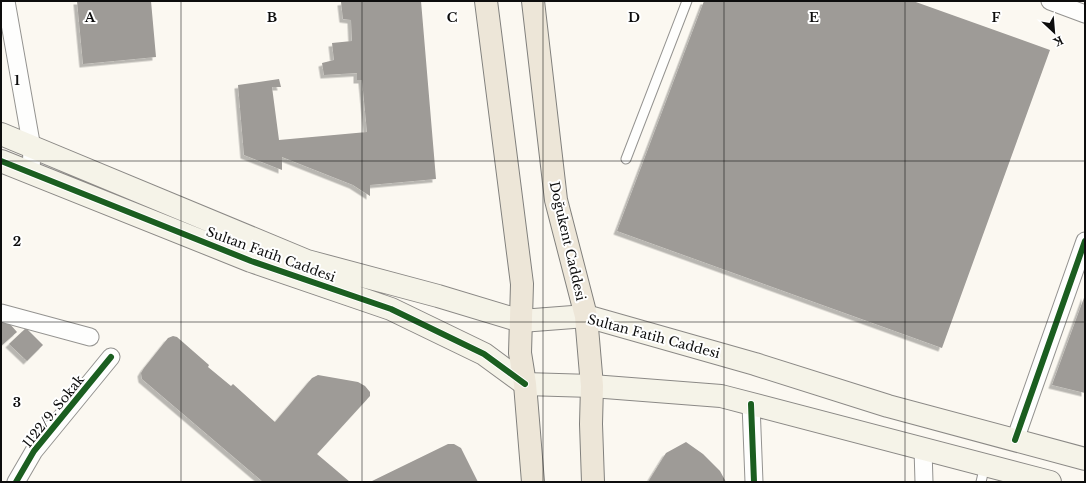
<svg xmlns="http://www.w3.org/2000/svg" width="1086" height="483" viewBox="0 0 1086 483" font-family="'Libre Baskerville',serif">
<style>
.building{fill:#9e9b97;filter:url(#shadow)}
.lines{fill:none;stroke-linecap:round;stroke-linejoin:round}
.lane-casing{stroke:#949390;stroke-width:11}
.street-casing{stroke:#949390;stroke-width:19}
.secondary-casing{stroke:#8b8986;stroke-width:24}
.primary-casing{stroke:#81807d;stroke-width:24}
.lane{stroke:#fefefd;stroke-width:9}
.street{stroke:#fefefd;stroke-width:17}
.secondary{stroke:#f5f3e8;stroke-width:22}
.primary{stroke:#ede6d8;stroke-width:22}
.cycleway-casing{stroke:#fff;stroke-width:8}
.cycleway{stroke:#1b5e20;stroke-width:6}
.grid{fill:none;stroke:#0d0d0d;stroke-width:1;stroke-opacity:0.55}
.labels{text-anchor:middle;stroke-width:4;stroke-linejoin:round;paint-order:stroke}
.street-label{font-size:13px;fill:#0d0d0d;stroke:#fff}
.grid-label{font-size:13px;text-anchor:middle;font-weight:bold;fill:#0d0d0d;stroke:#fff;stroke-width:4;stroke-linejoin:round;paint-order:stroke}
</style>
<defs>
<filter id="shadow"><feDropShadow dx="-3.5" dy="3.5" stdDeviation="0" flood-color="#0004"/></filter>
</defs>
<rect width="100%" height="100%" fill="#fbf8f1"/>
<!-- building -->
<path class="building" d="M77,1H151L156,57L83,64Z
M348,1H421L436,179L370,185V196L353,185L282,157V170L244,155L238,85L279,79L281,87H272L279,140L367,132L362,80H357V73L324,75L322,63L334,60L332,43L352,41L351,20L343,19L341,2Z
M704,1H913L1050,50L942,348L617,231Z
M1085,295V393L1052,385Z
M1,314L17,332L1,346Z
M26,328L43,345L27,361L9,344Z
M173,336L177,337L209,365L208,367L231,386L233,384L275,422L312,378L318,375L358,382L365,386L370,392V396L317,454L350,482H263L142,379L141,373L144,368L168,338Z
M686,442L703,454L720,471L726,482H648L666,453Z
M448,444H454L461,448L478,482H370Z"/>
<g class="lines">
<defs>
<path id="lane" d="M626,159L687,1
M981,482L985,465"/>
<path id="street" d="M6,1L32,148L31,173
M1050,1L1085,14
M1,313L90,337
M751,404L754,482
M1015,440L1085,241
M923,449L924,482
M16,482L34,451L111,357"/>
<path id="secondary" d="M1,134L307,261L438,296L521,321L586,316L755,364L888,406L1085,459
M1,161L251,261L391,309L484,354L525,384L592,386L721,396L1050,482"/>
<path id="primary" d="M486,1L522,284L520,353L525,384L533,482
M533,1L556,200L586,316L592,386L591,424L593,482"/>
</defs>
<!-- lane casing -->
<use href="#lane" class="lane-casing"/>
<!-- street casing -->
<use href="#street" class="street-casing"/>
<!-- secondary casing -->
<use href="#secondary" class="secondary-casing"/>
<!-- primary casing -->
<use href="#primary" class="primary-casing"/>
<!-- lane -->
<use href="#lane" class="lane"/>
<!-- street -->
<use href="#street" class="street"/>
<!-- secondary -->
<use href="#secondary" class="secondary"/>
<!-- primary -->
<use href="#primary" class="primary"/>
<defs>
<path id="cycleway" d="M1,161L251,261L391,309L484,354L525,384
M751,404L754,482
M1015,440L1085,241
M16,482L34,451L111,357"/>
</defs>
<!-- cycleway casing -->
<use href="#cycleway" class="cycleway-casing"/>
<!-- cycleway -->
<use href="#cycleway" class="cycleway"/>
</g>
<!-- grid -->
<path class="grid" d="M181,1V482M362,1V482M543,1V482M724,1V482M905,1V482M1,161H1085M1,322H1085"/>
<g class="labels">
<!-- street labels -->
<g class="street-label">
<text transform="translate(568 241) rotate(77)" y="5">Doğukent Caddesi</text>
<text transform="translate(271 254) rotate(20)" y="5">Sultan Fatih Caddesi</text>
<text transform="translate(654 336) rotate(15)" y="5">Sultan Fatih Caddesi</text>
<text transform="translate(53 411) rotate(-51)" y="5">1122/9. Sokak</text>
</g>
</g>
<g class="grid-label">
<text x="90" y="22">A</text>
<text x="272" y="22">B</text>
<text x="452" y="22">C</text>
<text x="634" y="22">D</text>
<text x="814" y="22">E</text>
<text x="996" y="22">F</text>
<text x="17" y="85">1</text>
<text x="17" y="246">2</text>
<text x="17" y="407">3</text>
</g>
<!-- border -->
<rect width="1086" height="483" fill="none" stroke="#0d0d0d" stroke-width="4"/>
<!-- north arrow -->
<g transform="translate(1054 32) rotate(154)" stroke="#ffffff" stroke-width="3" paint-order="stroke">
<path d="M0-3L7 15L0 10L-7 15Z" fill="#0d0d0d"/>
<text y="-6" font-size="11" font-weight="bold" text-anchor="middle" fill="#0d0d0d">K</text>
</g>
</svg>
